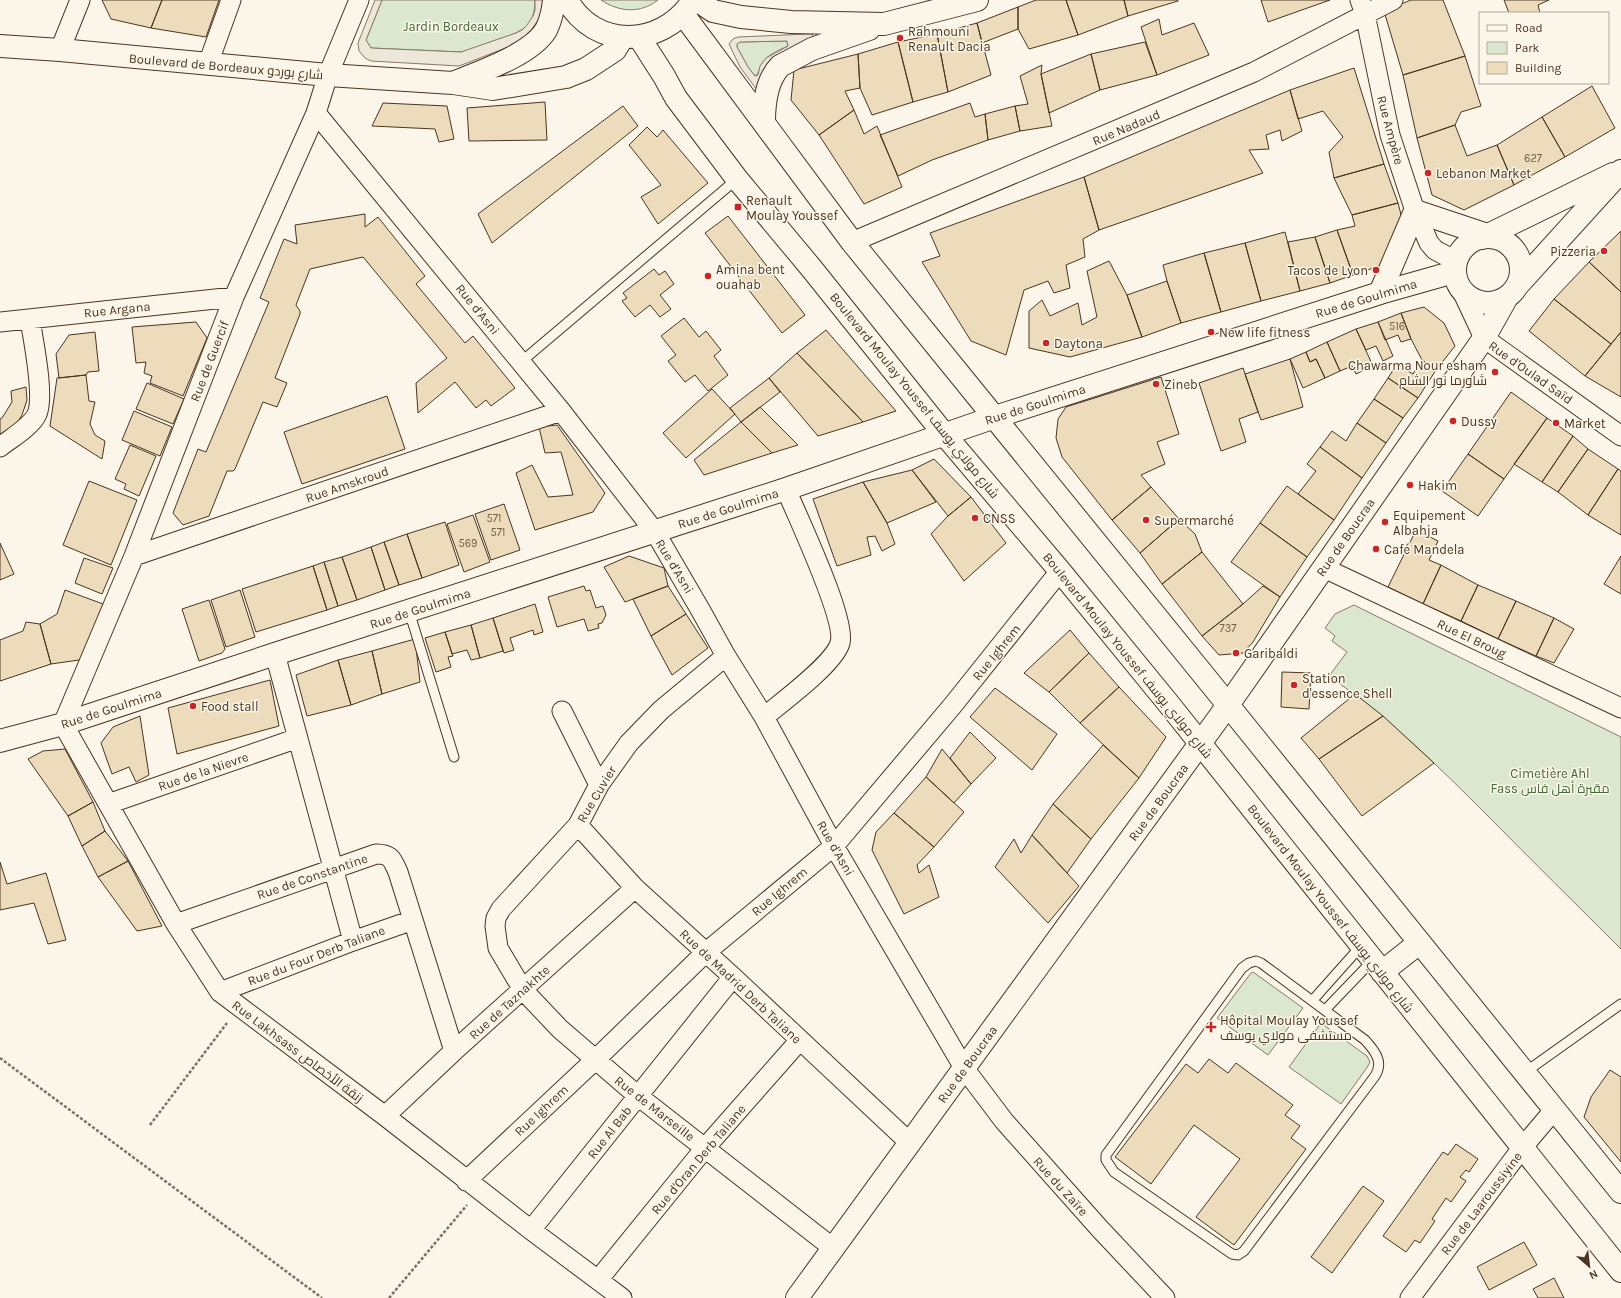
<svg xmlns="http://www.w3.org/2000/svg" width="1621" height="1298" viewBox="0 0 1621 1298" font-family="Karla,Cairo,sans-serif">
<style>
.green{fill:#dce7d0;stroke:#887966}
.parking{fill:#ede7d9;stroke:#887966;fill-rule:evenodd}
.building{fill:#ecdcbc;stroke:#4a3520}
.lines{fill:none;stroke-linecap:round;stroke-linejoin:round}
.service-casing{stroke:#4a3520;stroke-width:11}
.minor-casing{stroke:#4a3520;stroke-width:21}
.tertiary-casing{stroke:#4a3520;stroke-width:24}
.secondary-casing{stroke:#4a3520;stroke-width:24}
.path{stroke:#7f6f5c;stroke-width:2.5;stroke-dasharray:3 2;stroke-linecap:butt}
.service{stroke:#fbf6e9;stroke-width:9}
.minor{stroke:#fbf6e9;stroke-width:19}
.tertiary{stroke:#fbf6e9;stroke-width:22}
.secondary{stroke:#fbf6e9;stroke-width:22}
.poi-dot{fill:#c62828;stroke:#fbf6e9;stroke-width:1.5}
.labels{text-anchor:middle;stroke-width:3;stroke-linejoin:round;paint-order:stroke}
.number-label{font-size:11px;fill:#725f47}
.park-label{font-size:13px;fill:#436837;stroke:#fbf6e9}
.poi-label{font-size:13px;fill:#4a3520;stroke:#fbf6e9;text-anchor:start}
.street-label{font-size:13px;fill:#4a3520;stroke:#fbf6e9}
</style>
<rect width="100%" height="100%" fill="#fbf6e9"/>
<!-- green -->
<path class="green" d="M382,0H535C535,27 521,32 499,39C488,43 477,47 466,51L461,52L371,48L366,40Z
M601,0H658C640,14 619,12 601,0Z
M787,41L788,46C779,50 769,54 763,62C759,67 760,73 755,76L748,67L737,47V44L740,42Z
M1354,605L1621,737V949C1577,905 1532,861 1488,816C1438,766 1388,717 1329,676L1347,652L1332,641L1335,636L1325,628L1335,614Z
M1253,972L1303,1008L1268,1055L1217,1018L1251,973Z
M1321,1023L1367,1056L1370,1062L1368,1066L1341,1104L1289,1067Z"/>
<!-- parking -->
<path class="parking" d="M375,0H382L366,40L371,48L461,52L516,33L522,30L527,25L533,16L535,10V0H543L540,17L528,35L516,44L459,66L371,61L365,58L359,51L358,43Z
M809,34H812L814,39L757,90L740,67L729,44L733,39L738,37ZM787,41L788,46L766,58L760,66L758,75L755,76L748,67L737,47V44L740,42Z"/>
<!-- building -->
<path class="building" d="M102,0H162L151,28L111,19Z
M162,0H219L206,37L151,28Z
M1036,0H1066L1078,35L1029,49L1018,29V7Z
M1066,0H1124L1128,16L1078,35Z
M1124,0H1178V1L1128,16Z
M1261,0H1330L1268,22Z
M1411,0H1443L1465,56L1403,75L1384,11Z
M1504,0H1549L1538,5L1540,13H1509Z
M1018,7V29L982,43L977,23Z
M1159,19L1162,35L1194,23L1209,55L1157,75L1141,27Z
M977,23L991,75L948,92L937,34Z
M937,34L948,92L913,102L898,42Z
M898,42L913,102L872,115L860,88L858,54Z
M1145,42L1157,75L1100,90L1091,54Z
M858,54L860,88L845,91L854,110L819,135L791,100L794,70Z
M1091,54L1100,90L1049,113L1041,74Z
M1465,56L1481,106L1461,112L1455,125L1417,138L1403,75Z
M1042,65L1041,74L1052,126L1020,131L1015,106L1028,104L1020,76Z
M1354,68L1384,164L1334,178L1329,152L1343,137L1323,111L1298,119L1290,90Z
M1592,86L1615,128L1565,157L1542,117Z
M1290,90L1302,131L1282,141L1280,130L1266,135L1269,149L1249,150L1263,173L1099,230L1084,177Z
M545,102L547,140L469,141L467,108Z
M383,103L447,106L454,139L439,142L435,129L372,126Z
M970,103L975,117L985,114L988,140L932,160L898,176L880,135Z
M623,106L638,126L492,243L478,214Z
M1015,106L1020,131L988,140L985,114Z
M854,110L864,134L877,126L902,187L864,204L819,135Z
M1542,117L1565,157L1514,185L1497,145Z
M1455,125L1467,156L1497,145L1514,185L1464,210L1432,195L1417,138Z
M647,127L657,137L663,130L708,183L658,224L641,197L661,185L629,145Z
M1384,164L1398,203L1352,215L1334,178Z
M1084,177L1099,230L1083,239L1085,257L1066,265L1070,288L1054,293L1048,281L1024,290L1006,355L971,341L922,262L940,256L930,233Z
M1398,203L1404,226L1385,264L1353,275L1337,230L1355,226L1352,215Z
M365,214V227L378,217L425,276L416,284L465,343L473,336L515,388L491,406L486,400L476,408L455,382L418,413L416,383L447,358L363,257L310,269L296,305L300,311V314L275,378L287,383L277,407L263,402L235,469L233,471H227L209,516L183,525L173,513L198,449L206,452L269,302L260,298L284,239L297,244L295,225Z
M728,216L805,315L782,333L705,233Z
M1337,230L1353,275L1330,283L1315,237Z
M1621,231V292L1589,262Z
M1285,232L1300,291L1261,301L1245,243Z
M1315,237L1330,283L1300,291L1288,242Z
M1245,243L1261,301L1221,312L1204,253Z
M1204,253L1221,312L1181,323L1167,281L1163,265Z
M1109,261L1127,295L1142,337L1070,357L1029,348V311L1042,300L1050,316L1078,303L1082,325L1097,317L1087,271Z
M1589,262L1621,292V332L1611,344L1554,299Z
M654,269L659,275L665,271L674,284L660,295L671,309L660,317L650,305L635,317L622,301L627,298L623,293Z
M1167,281L1181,323L1142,337L1127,295Z
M1554,299L1611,344L1585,376L1529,331Z
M1424,307L1444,323L1455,346L1436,370L1422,360L1411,339L1401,313Z
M1401,313L1411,339L1401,342L1398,335L1385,340L1378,322Z
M684,318L699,337L706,331L721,350L714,356L728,375L708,391L695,375L685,382L668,361L676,355L661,336Z
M196,322L207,338L183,396L150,383L152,376L144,373L146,362L136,363L132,327Z
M1378,322L1393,356L1383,361L1376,346L1366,350L1356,329Z
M1356,329L1373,366L1356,374L1352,366L1340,371L1327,342Z
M826,330L896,411L863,422L797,353Z
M95,332L99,371L88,372L86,375L59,378L56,354L69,335Z
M1621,332V397L1585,376Z
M1327,342L1340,371L1325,378L1316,359L1310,362L1306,352Z
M1306,352L1310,362L1316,359L1325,378L1303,388L1290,359Z
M797,353L863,422L818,436L769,378Z
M1290,359L1303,407L1261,420L1245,374Z
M1422,360L1436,370L1418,398L1388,378L1397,364L1413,374Z
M1243,368L1258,412L1239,419L1246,442L1221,451L1199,383Z
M86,375L89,401L95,402L90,424L95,435L105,441L102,459L50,426L57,378Z
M1161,377L1179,434L1157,442L1165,464L1141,475L1151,487L1112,520L1062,457L1056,438L1058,419L1066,407Z
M769,378L780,392L741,422L730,408Z
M1388,378L1418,398L1403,418L1374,399Z
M147,383L184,399L173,424L136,409Z
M26,387L27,400L22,415L13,430L0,435V419L2,418L12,402L11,391Z
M712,389L735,414L686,458L663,433Z
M1511,392L1547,418L1504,479L1468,454Z
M387,396L405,449L302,484L284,432Z
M1374,399L1403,418L1386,443L1357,423Z
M760,407L798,445L772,453L741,422Z
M134,411L172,427L160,456L122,440Z
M1547,418L1573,436L1542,482L1514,464Z
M741,422L772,453L704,475L694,460Z
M1357,423L1386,443L1362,478L1320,447L1332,431L1346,441Z
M557,425L605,493L593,512L535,530L516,473L532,465L548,497L573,495L561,452L545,453L539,427Z
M1573,436L1588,449L1558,492L1542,482Z
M130,445L156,456L139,496L124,489L126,484L115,479Z
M1320,447L1362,478L1334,520L1298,494L1316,471L1307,464Z
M1588,449L1618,469L1588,515L1558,492Z
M1468,454L1504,479L1478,516L1442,491Z
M934,459L971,497L948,516L912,470Z
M1618,469L1621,471V535L1588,515Z
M912,470L936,502L887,523L863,482Z
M89,481L137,500L111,565L63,545Z
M863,482L887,523L895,544L882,551L875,536L867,537L871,555L837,566L813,499Z
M1287,486L1334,520L1307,557L1260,523Z
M1151,487L1179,519L1140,553L1112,520Z
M971,497L1006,543L964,581L931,534L948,516Z
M504,504L520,550L491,560L475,514Z
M473,515L490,562L464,572L447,524Z
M1179,519L1195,534L1202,552L1162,584L1140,553Z
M445,522L459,565L422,578L407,534Z
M1260,523L1307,557L1280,597L1231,562Z
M1416,530L1438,541L1429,560L1441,565L1423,604L1388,587Z
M407,534L422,578L399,585L384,542Z
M384,542L399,585L385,590L371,547Z
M0,543L14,574L0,580Z
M371,547L385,590L357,600L342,557Z
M1202,552L1243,604L1202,636L1162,584Z
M629,556L664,568L668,586L625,602L604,567Z
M1621,556V594L1604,584Z
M342,557L357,600L338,606L324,562Z
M84,558L113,568L102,594L75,583Z
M324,562L338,606L327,610L313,566Z
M1441,565L1478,585L1461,621L1423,604Z
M313,566L327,610L256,632L242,589Z
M1478,585L1516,601L1498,639L1461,621Z
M584,586L586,591L590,590L596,608L603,606L606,615L602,623L598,624L599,628L588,631L584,619L557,627L548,597Z
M668,586L686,614L651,636L633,599Z
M1263,586L1280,597L1253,642L1243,653L1219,655L1202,636L1243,604Z
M65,590L103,604L86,659L51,664L40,624L57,614Z
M240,590L255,637L226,647L211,600Z
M209,600L225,649L222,653L199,661L182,609Z
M1516,601L1554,618L1536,656L1498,639Z
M535,604L543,632L534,635L533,630L510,638L514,650L504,653L493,618Z
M686,614L708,648L672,675L651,636Z
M493,618L503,651L480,658L471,625Z
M1554,618L1574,629L1554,663L1536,656Z
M26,622L40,624L51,664L0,681V640L23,631Z
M471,625L480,658L471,660L467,650L452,654L445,632Z
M1070,630L1089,653L1049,692L1024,673Z
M445,632L453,656L448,657L451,667L436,672L425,638Z
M415,639L420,682L382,694L372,651Z
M372,651L382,694L351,705L338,660Z
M1089,653L1119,687L1080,723L1049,692Z
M338,660L351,705L307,716L296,675Z
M1282,672L1311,673L1309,709L1281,707Z
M270,680L279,726L177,754L168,708Z
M1119,687L1166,737L1139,778L1080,723Z
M995,688L1057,734L1032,770L970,717Z
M1355,694L1383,716L1319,759L1301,738Z
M140,716L149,775L136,782L129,767L112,774L101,743L113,727Z
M1383,716L1434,763L1362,816L1319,759Z
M970,732L996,758L971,784L950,758Z
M1103,745L1139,778L1091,839L1053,804Z
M65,749L93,802L68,816L28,759L43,751Z
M942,749L971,784L954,803L926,777Z
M926,777L964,812L934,847L894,813Z
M93,802L105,831L82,846L68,816Z
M1053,804L1091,839L1067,873L1032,835Z
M894,813L934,847L917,865L919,873L929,865L939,897L904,914L872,850L876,832Z
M105,831L128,861L98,877L82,846Z
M1032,835L1079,886L1048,923L995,867L1014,839L1021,853Z
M128,861L162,926L137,931L98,877Z
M0,862L7,884L46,873L66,940L48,944L34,903L0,910Z
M1209,1059L1228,1073L1236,1063L1293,1105L1285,1115L1300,1126L1291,1138L1306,1149L1234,1245L1196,1217L1240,1159L1194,1125L1151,1184L1115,1157L1186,1064L1198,1073Z
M1610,1070L1621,1077V1162L1584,1117L1591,1097Z
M1456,1144L1478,1159L1469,1172L1466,1170L1460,1177L1466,1181L1451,1202L1446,1198L1432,1219L1435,1221L1420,1243L1415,1240L1406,1252L1383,1236L1443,1152L1448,1155Z
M1363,1186L1384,1201L1332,1273L1311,1257Z
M1524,1242L1537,1265L1489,1290L1477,1267Z
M1554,1278L1564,1298H1538L1533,1289Z"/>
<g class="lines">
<defs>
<path id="service" d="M521,362L737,179
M409,611L454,757
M1256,961L1261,963L1365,1040C1375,1051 1384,1062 1375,1076L1244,1251L1238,1255L1232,1254L1114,1172L1106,1160V1155L1242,968L1249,963Z
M1312,1001L1361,946
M1325,1010L1373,960
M1524,1073L1621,1004"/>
<path id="minor" d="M359,0L328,75L316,113L234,297L134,556L63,724L176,924L220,992L385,1116L531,1230L622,1298
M1360,0L1365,14L1390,135L1415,211L1429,243L1435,250L1456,261
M60,50L80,0
M208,64L231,0
M316,113L561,411L655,532L701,611L726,656L764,717L834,846L964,1068L1004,1121L1100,1229L1165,1298
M852,242L1254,72L1393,0
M1462,291L1484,338L1621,436
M0,322L234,297
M0,447C10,439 32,426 37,414C45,395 33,340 30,319
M134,556L561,411
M1324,568L1621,708
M275,654L353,941
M726,656L661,710L629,743L599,785L578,825L501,909L496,918L495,926L498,948L523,990L560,1029L638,1096L833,1248
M562,711L599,785
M764,717C782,702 834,664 840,643C847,620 797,516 786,489
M108,804L298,738
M578,825L635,888L733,977L910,1143
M176,924L376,854C391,854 392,859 398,872L454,1051
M220,992L353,941L413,920
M385,1116L454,1051L635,888
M466,1181L595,1060L705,953L834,846L953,705L1060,571
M531,1230L733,977
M598,1280L705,1148L800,1040
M1410,1298L1522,1148L1554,1110"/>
<path id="tertiary" d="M1455 270a33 33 0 1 1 66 0a33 33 0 1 1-66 0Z
M1482,238L1613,174
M1516,287L1621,171
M1380,293L1415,211L1487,235
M0,741L63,724L275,654L786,489L995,417L1380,293L1454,272
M797,1298L1228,705L1484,338L1507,297"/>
<path id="secondary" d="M567,0C595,50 661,48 692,2
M697,0L713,11L741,17L791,22L884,24L977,0
M683,14L852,242L1228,705L1621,1192
M639,37L664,76L676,98L737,179L812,269L944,434L1060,571L1168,703L1621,1271
M0,46L60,50L328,75L453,83L493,89L566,77L586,69L615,50L623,37
M453,83C479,72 531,55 546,30C551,20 553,11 554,0
M764,122C764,103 766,81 780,66L812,49L869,29
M1382,972L1419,943"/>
</defs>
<!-- service casing -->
<use href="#service" class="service-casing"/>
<!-- minor casing -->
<use href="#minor" class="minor-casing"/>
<!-- tertiary casing -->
<use href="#tertiary" class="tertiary-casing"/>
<!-- secondary casing -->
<use href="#secondary" class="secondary-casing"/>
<!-- path -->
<path class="path" d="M0,1058L322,1298
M150,1125L227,1023
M389,1298L467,1205"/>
<!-- service -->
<use href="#service" class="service"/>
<!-- minor -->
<use href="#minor" class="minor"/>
<!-- tertiary -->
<use href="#tertiary" class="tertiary"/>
<!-- secondary -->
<use href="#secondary" class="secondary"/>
</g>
<!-- markers -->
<g class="poi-dot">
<circle cx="900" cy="38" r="4"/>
<circle cx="1428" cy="173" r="4"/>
<rect x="734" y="203" width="8" height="8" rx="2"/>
<circle cx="1604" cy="251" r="4"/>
<circle cx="1376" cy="270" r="4"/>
<circle cx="708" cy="276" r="4"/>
<circle cx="1211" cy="332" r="4"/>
<circle cx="1046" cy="343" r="4"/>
<circle cx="1495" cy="372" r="4"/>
<circle cx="1156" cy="384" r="4"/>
<circle cx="1453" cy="421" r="4"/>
<circle cx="1556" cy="423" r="4"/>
<circle cx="1410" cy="485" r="4"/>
<circle cx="975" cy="518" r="4"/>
<circle cx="1146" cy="520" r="4"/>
<circle cx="1385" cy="522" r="4"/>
<circle cx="1376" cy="549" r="4"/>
<circle cx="1236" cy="653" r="4"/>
<circle cx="1294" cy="685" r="4"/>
<circle cx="193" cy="706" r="4"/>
<path d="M1209 1021h4v4h4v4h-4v4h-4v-4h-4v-4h4z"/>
</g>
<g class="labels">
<!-- number labels -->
<g class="number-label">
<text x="1533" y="162">627</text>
<text x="1397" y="330">516</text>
<text x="494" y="522">571</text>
<text x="498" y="536">571</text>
<text x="468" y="547">569</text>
<text x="1228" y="632">737</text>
</g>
<!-- park labels -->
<g class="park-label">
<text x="451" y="31">Jardin Bordeaux</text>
<text x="1550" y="778">Cimetière Ahl<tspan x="1550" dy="15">Fass مقبرة أهل فاس</tspan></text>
</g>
<!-- poi labels -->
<g class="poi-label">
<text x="908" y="36">Rahmouni<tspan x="908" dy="15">Renault Dacia</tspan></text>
<text x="1436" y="178">Lebanon Market</text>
<text x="746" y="205">Renault<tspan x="746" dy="15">Moulay Youssef</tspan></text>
<text x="1596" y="256" text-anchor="end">Pizzeria</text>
<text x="716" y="274">Amina bent<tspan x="716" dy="15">ouahab</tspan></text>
<text x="1368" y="275" text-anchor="end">Tacos de Lyon</text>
<text x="1219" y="337">New life fitness</text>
<text x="1054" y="348">Daytona</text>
<text x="1487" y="370" text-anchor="end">Chawarma Nour esham<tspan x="1487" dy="15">شاورما نور الشام</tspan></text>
<text x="1164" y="389">Zineb</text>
<text x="1461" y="426">Dussy</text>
<text x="1564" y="428">Market</text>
<text x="1418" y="490">Hakim</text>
<text x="1393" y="520">Equipement<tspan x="1393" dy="15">Albahja</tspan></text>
<text x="983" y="523">CNSS</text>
<text x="1154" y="525">Supermarché</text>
<text x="1384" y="554">Café Mandela</text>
<text x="1244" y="658">Garibaldi</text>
<text x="1302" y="683">Station<tspan x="1302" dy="15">d'essence Shell</tspan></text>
<text x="201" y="711">Food stall</text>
<text x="1220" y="1025">Hôpital Moulay Youssef<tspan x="1220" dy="15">مستشفى مولاي يوسف</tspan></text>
</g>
<!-- street labels -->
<g class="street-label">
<text transform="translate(226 66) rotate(5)" y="5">Boulevard de Bordeaux شارع بوردو</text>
<text transform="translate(1126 127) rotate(-23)" y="5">Rue Nadaud</text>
<text transform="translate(1391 130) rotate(75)" y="5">Rue Ampère</text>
<text transform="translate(1366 298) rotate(-17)" y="5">Rue de Goulmima</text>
<text transform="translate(117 309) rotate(-6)" y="5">Rue Argana</text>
<text transform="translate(478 309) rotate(51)" y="5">Rue d'Asni</text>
<text transform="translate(209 361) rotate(-69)" y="5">Rue de Guercif</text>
<text transform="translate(1531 372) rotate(35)" y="5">Rue d'Oulad Saïd</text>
<text transform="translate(915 395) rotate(51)" y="5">Boulevard Moulay Youssef شارع مولاي يوسف</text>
<text transform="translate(1035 404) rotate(-18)" y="5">Rue de Goulmima</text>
<text transform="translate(347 484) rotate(-19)" y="5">Rue Amskroud</text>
<text transform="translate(728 508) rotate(-18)" y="5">Rue de Goulmima</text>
<text transform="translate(1345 537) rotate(-55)" y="5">Rue de Boucraa</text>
<text transform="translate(675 566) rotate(59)" y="5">Rue d'Asni</text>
<text transform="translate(420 608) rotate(-18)" y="5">Rue de Goulmima</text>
<text transform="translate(1472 638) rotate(25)" y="5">Rue El Broug</text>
<text transform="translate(996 652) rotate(-51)" y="5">Rue Ighrem</text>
<text transform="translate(1128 655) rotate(51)" y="5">Boulevard Moulay Youssef شارع مولاي يوسف</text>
<text transform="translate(111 708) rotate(-18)" y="5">Rue de Goulmima</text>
<text transform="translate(203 771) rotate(-19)" y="5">Rue de la Nievre</text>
<text transform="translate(596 794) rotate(-59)" y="5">Rue Cuvier</text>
<text transform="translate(1158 802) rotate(-54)" y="5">Rue de Boucraa</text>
<text transform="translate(836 848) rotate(60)" y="5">Rue d'Asni</text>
<text transform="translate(312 876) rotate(-19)" y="5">Rue de Constantine</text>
<text transform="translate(779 891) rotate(-40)" y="5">Rue Ighrem</text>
<text transform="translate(1331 908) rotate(52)" y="5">Boulevard Moulay Youssef شارع مولاي يوسف</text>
<text transform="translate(316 955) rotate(-21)" y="5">Rue du Four Derb Taliane</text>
<text transform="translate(741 986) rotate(43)" y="5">Rue de Madrid Derb Taliane</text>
<text transform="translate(509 1002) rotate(-42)" y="5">Rue de Taznakhte</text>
<text transform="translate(298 1051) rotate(37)" y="5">Rue Lakhsass زنقة الأخصاص</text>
<text transform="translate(967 1064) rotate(-54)" y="5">Rue de Boucraa</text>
<text transform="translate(655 1108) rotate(38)" y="5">Rue de Marseille</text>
<text transform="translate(541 1110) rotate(-43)" y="5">Rue Ighrem</text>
<text transform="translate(609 1132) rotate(-52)" y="5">Rue Al Bab</text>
<text transform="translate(698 1159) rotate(-50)" y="5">Rue d'Oran Derb Taliane</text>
<text transform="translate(1061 1186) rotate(48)" y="5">Rue du Zaïre</text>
<text transform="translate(1481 1203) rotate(-53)" y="5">Rue de Laaroussiyine</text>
</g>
</g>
<!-- legend -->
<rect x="1479" y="12" width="130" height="72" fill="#fbf6e9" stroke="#b4a999"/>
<rect x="1487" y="25" width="20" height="6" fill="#fbf6e9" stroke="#b4a999"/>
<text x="1515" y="32" font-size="12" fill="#4a3520">Road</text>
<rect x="1487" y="42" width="20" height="12" fill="#dce7d0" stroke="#b4a999"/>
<text x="1515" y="52" font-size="12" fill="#4a3520">Park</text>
<rect x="1487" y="62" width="20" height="12" fill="#ecdcbc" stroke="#b4a999"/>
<text x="1515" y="72" font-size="12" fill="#4a3520">Building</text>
<!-- north arrow -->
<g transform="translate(1589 1266) rotate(152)" stroke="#fbf6e9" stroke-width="3" paint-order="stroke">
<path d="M0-3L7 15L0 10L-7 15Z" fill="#4a3520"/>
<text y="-6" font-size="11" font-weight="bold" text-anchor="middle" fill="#4a3520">N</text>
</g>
</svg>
